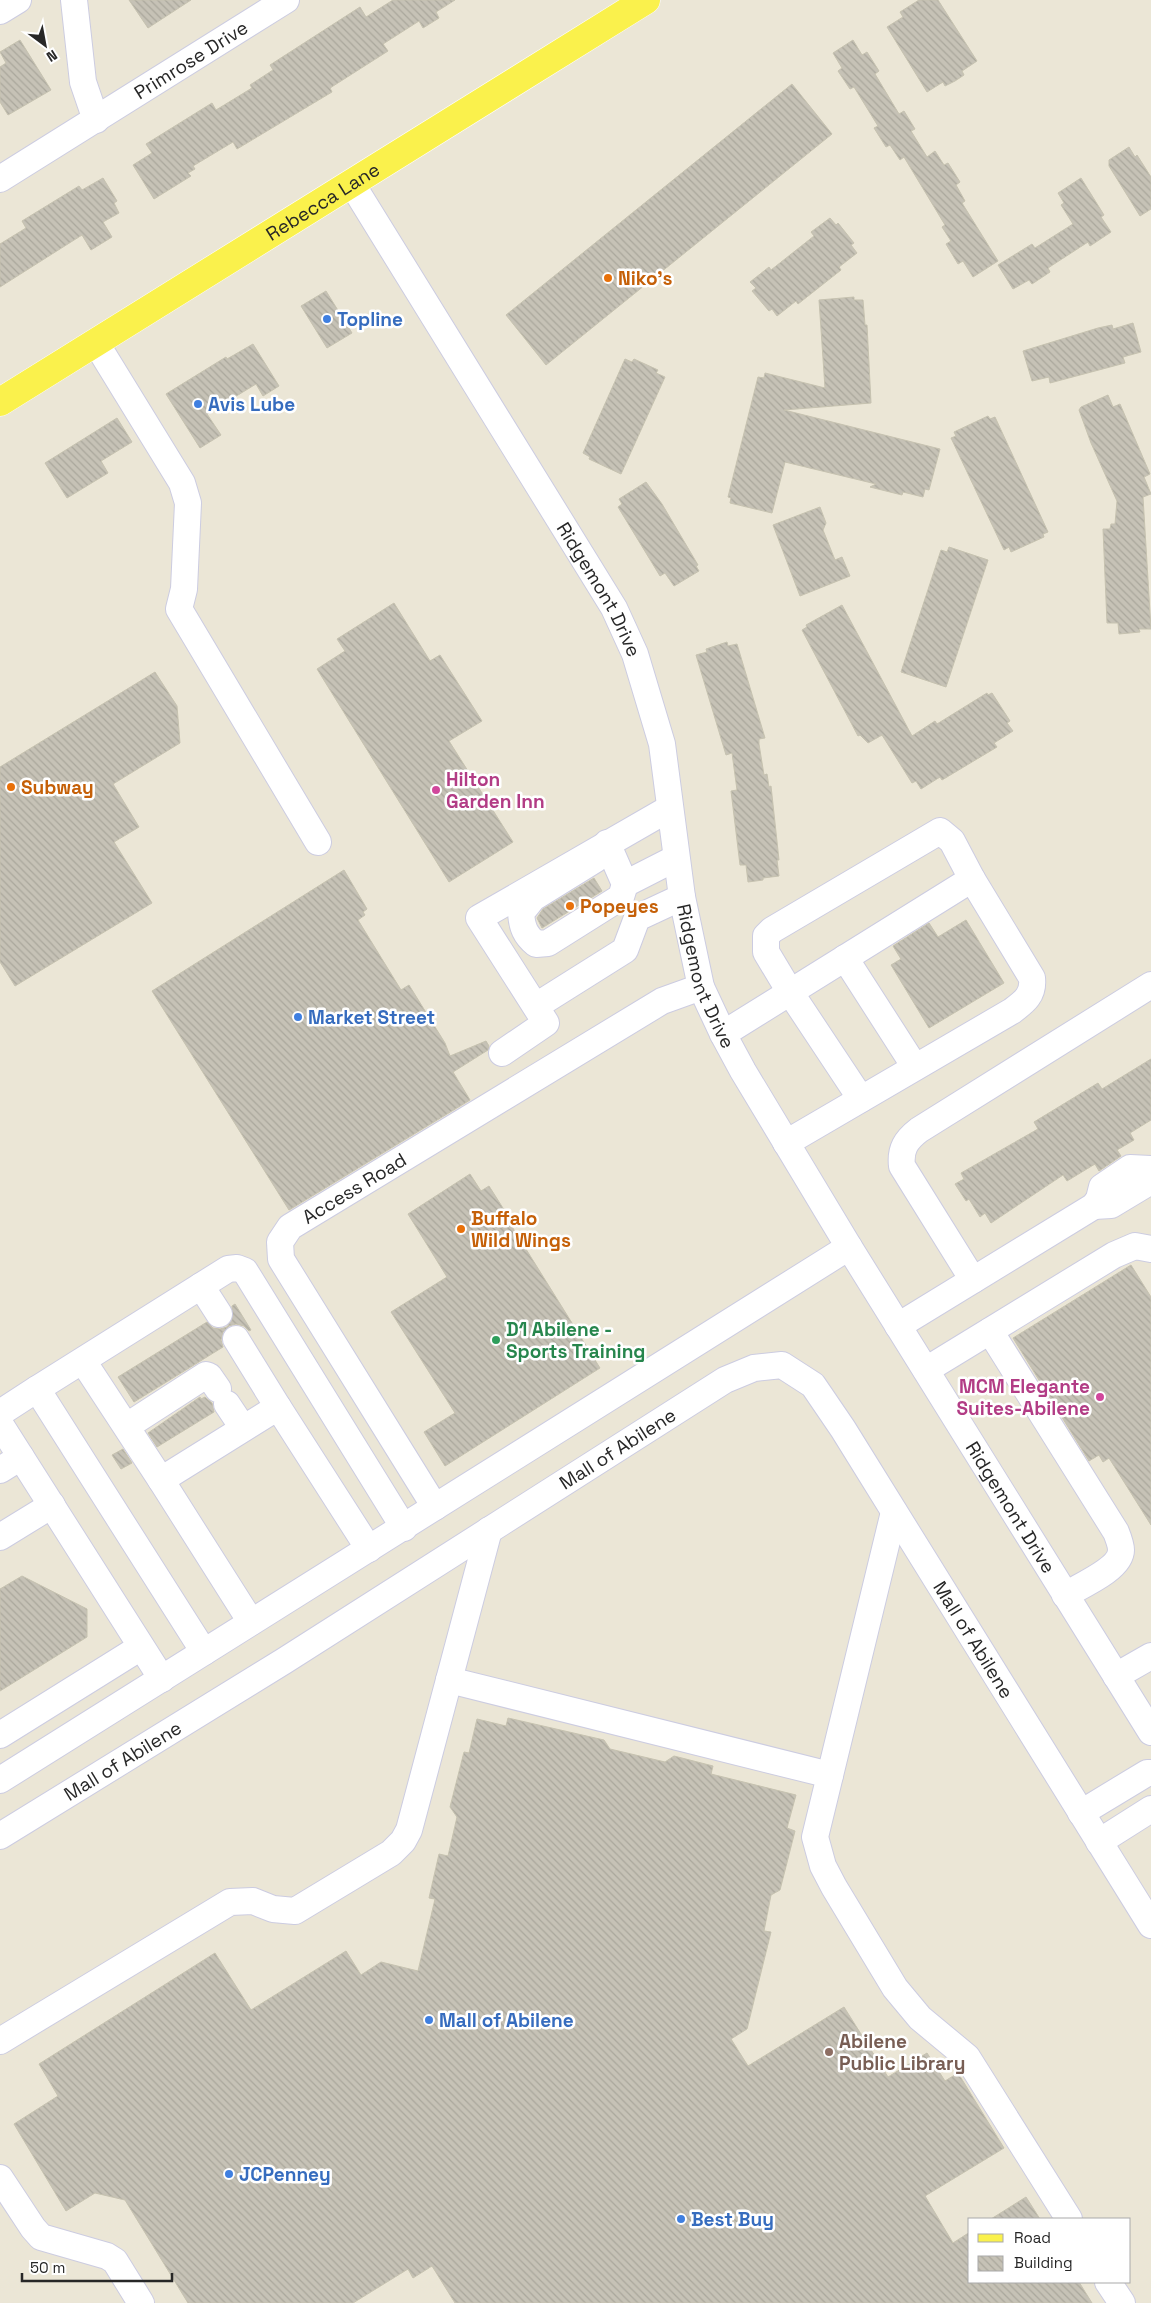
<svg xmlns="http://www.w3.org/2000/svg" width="1151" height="2303" viewBox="0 0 1151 2303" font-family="'Space Grotesk',sans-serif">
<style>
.building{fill:url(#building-back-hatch);stroke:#c6c2b0}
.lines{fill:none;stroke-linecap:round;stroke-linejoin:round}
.minor-casing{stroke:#cccce1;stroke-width:28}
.major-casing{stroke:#fff;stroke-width:29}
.minor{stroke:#fff;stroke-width:26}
.major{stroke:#faf14c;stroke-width:28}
.food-dot{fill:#e8710a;stroke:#fff;stroke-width:2}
.shop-dot{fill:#3f7fe0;stroke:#fff;stroke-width:2}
.hotel-dot{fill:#d1479c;stroke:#fff;stroke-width:2}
.leisure-dot{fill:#2e9e5b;stroke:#fff;stroke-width:2}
.education-dot{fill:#8d6e63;stroke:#fff;stroke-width:2}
.labels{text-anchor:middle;stroke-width:5;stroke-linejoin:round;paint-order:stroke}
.street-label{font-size:19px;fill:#272727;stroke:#fff}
.food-label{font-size:19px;font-weight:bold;fill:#c56008;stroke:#fff;text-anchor:start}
.shop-label{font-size:19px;font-weight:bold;fill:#366cbe;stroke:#fff;text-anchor:start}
.hotel-label{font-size:19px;font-weight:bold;fill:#b23c85;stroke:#fff;text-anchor:start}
.leisure-label{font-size:19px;font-weight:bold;fill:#27864d;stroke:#fff;text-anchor:start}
.education-label{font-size:19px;font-weight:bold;fill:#785e54;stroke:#fff;text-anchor:start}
</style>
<defs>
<pattern id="building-back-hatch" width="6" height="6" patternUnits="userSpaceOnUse" patternTransform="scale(1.25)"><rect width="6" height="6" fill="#c6c2b6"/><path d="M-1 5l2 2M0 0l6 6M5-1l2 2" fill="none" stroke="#aaa79c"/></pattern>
</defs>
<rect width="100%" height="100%" fill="#ebe6d6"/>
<!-- building -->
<path class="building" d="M129,0H191L148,28Z
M393,0H455L436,12L439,18L423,28L419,21L383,44L388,51L330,88L332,92L237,149L233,142L193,166L195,169L188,173L191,176L154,199L133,165L152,153L146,144L212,103L216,110L252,88L250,85L273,70L270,65L360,7L366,17Z
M919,0H938L977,61L962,71L964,75L955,81L945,86L943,82L927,92L887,27L903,17L900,12Z
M20,40L51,90L8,115L0,102V67L6,63L0,52Z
M853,40L862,55L867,52L879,71L875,74L899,114L904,111L915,129L911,131L927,157L935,151L944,165L948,163L960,182L956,185L965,201L962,203L998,261L973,277L963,261L958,264L946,244L951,241L942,227L945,225L904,157L900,160L890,145L886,147L874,128L878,126L854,87L850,89L838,71L842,68L833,53Z
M792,84L832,134L546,365L506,315Z
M1129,147L1135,157L1137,155L1151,177V209L1140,216L1109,166V160Z
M103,178L117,201L114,203L119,213L103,222L112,237L91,250L82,235L0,287V244L26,228L22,221L79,186L82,190Z
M1081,178L1104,215L1101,217L1111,232L1090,246L1088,242L1048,268L1050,272L1032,284L1029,280L1013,289L998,265L1032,244L1035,248L1073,224L1061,205L1064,203L1058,193Z
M830,218L836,225L838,223L854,243L851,245L857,253L839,267L841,270L798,304L796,301L777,316L772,309L769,311L752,291L756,288L750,282L769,267L771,270L814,236L811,232Z
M326,291L352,333L327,348L301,306Z
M854,297V300H863L865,325H867L871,403L784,410L940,449L929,490L925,489L923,497L903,492L902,495L870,487L876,484L785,462L772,513L730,503L731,498L728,497L758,377L764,378L765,373L825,388L819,300Z
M1133,323L1141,352L1123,357L1125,363L1050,383L1049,377L1032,381L1023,351L1098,328L1112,325L1113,329Z
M253,344L279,386L263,396L256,384L207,414L221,435L200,448L166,394L226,357L227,359Z
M625,359L632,362L634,359L658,370L656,373L665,377L621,474L589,459L590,457L583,453Z
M1108,395L1113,407L1120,404L1150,474L1144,477L1151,494L1143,497L1151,629H1139L1140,632L1119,634L1118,623H1107L1103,529H1110L1111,524H1115L1117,501L1091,443L1079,410L1081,407Z
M988,416L990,419L995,417L1048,532L1043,534L1044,537L1011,552L1009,547L1004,550L951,438L956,436L954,432Z
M117,418L132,442L101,461L108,473L67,498L45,463Z
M646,482L662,504L698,565L696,566L699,571L674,586L665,573L660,576L618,507L622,504L619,499Z
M820,507L826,523L823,530L835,560L842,557L850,576L800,596L773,525Z
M949,547L988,560L946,687L901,672L941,550L947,552Z
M394,603L430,661L440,655L482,721L449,741L513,842L449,882L317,669L345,651L337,639Z
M842,605L912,736L935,721L937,724L987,693L988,695L992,693L1010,721L1007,723L1013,731L994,743L997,747L942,780L940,777L921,789L916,781L912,783L882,735L868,743L860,735L858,736L802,630L807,627L806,625Z
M727,642L728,646L737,644L765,738L759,739V744L764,775L767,774L769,787L771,786L779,860H777L779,876L763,878V880L748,882L746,865H740L731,791L737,790L732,753L726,755L696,655L707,652L706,649Z
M155,672L177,706L180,743L113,784L139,827L114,842L152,903L15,986L0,962V767Z
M344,870L367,909L363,912L365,915L358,920L401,990L409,985L445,1043L450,1056L486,1041L489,1046L488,1050L453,1072L470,1100L289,1210L152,991Z
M594,878L602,891L542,928L537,918L543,909Z
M966,920L1004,983L929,1028L891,965L901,959L893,946L929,923L938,937Z
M1151,1059V1120L1130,1133L1134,1140L1117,1150L1121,1156L1099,1171L1095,1164L1067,1181L1063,1175L991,1223L985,1213L980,1217L969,1199L966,1201L955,1184L964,1179L961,1173L1038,1129L1034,1122L1098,1083L1102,1089Z
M470,1174L481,1191L489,1186L508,1216L506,1217L600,1368L445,1466L424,1432L455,1413L391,1312L447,1277L408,1214Z
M1131,1265L1151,1297V1525L1109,1458L1103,1462L1099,1455L1089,1461L1013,1338Z
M235,1304L251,1330L249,1331L244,1326L236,1324L229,1326L223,1332L221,1340L223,1347L134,1402L118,1377L207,1322L213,1328L220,1329L227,1327L232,1320V1306Z
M200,1397L201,1399L205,1397L212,1403L214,1412L157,1447L148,1433Z
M123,1449L132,1463L121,1469L112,1455Z
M22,1576L87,1609V1637L0,1691V1589Z
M508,1718L604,1740L610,1749L665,1762L674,1756L713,1766L711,1774L796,1795L787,1828L795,1831L780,1890L771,1895L764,1931L771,1932L747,2029L731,2039L748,2066L844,2007L888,2077L927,2053L945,2081L958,2073L1004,2148L925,2196L953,2243L970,2232V2282H1079L1092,2303H455L432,2266L413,2278L408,2269L353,2303H188L125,2200L95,2193L66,2211L14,2124L58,2096L39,2064L215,1953L251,2010L346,1951L361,1975L381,1962L418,1971L435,1899L429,1898L439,1854L448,1856L457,1817L450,1807L464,1752L469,1753L477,1719L506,1726Z
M1026,2197L1040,2219H991Z"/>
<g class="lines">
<defs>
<g id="minor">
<path d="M74,0L83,82L96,120"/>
<path d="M0,11L18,0"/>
<path id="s1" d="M0,179L286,0"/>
<path id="s2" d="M352,184L614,608L635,654L662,744L682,897L701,987L723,1034L743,1071L849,1247L1151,1732"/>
<path d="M96,343L182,483L188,503L184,589L179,609L318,842"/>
<path d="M607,843L625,884L621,897L548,943L536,944C525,935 522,927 521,913L533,898L596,859Z"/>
<path d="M625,884L676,858"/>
<path d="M845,958L915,1067"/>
<path d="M536,1006L625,950L637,918L682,897"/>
<path d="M723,1034L972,879L1032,978C1034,995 1024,1002 1012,1011L786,1143"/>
<path d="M502,1053L546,1023L479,918L670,808"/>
<path d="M861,1099L790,992L766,952V936L772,930L940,831L952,841L972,879"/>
<path d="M1094,1206L1111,1205L1146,1184L1151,1174"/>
<path d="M973,1280L902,1166C900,1149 906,1140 919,1130L1151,985"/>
<path d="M201,1286L219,1314"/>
<path d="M898,1326L1094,1206L1099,1199L1102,1187L1130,1168L1151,1169"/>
<path d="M990,1331L1116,1532C1118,1537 1121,1545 1121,1550C1121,1569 1080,1586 1065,1595"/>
<path d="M236,1339L278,1407"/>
<path d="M83,1361L161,1480"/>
<path d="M926,1370L1114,1255L1135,1246L1151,1249"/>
<path d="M37,1389L228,1269L237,1268L245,1271L404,1528"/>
<path d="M227,1404L243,1428"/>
<path d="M0,1413L37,1389L204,1652"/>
<path d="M0,1424L162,1679"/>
<path d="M127,1426L206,1375L209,1376L218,1389"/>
<path d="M0,1470L21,1457"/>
<path id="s3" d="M435,1507L281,1259L280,1242L290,1227L662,1001L701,987"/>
<path d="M894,1512L815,1837L823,1866L834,1887L895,1988L920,2018L967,2057L1069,2219"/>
<path d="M0,1537L52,1505"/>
<path d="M251,1622L161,1480L278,1407L369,1549"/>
<path d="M1116,1676L1151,1656"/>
<path d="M449,1680L830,1775"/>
<path d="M0,1735L141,1647"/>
<path d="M0,1780L849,1247"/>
<path d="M1081,1813L1147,1773H1151"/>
<path id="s4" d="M0,1836L284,1661L725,1380L754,1368L782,1365L813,1385L843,1429L1151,1925"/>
<path d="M1099,1842L1151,1809"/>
<path d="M0,2041L230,1902L253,1901L273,1909L295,1911L391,1853L403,1841L409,1830L489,1530"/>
<path d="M0,2178L33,2228L41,2237L107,2256L115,2261L141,2303"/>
<path d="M1108,2282L1122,2303"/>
</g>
<g id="major">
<path id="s5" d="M0,402L646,0"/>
</g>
</defs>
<!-- minor casing -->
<use href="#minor" class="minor-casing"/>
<!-- major casing -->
<use href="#major" class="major-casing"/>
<!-- minor -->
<use href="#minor" class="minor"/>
<!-- major -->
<use href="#major" class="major"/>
</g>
<!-- markers -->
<g class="food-dot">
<circle cx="608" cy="278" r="5"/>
<circle cx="11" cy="787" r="5"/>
<circle cx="570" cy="906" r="5"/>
<circle cx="461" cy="1229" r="5"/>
</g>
<g class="shop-dot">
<circle cx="327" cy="319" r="5"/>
<circle cx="198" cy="404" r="5"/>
<circle cx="298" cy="1017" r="5"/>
<circle cx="429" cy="2020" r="5"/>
<circle cx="229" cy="2174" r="5"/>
<circle cx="681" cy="2219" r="5"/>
</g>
<g class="hotel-dot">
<circle cx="436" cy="790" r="5"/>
<circle cx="1100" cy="1397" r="5"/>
</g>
<circle class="leisure-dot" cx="496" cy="1340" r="5"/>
<circle class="education-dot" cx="829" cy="2052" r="5"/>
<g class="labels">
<!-- street labels -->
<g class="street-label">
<text dy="7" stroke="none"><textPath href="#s1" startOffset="225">Primrose Drive</textPath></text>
<text dy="7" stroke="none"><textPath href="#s5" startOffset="380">Rebecca Lane</textPath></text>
<text dy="7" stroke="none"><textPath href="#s2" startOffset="475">Ridgemont Drive</textPath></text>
<text dy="7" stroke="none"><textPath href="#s2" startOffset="880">Ridgemont Drive</textPath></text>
<text dy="7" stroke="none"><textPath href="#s3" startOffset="402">Access Road</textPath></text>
<text dy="7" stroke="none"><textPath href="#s4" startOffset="729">Mall of Abilene</textPath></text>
<text dy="7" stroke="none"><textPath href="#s2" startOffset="1495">Ridgemont Drive</textPath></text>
<text dy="7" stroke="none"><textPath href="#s4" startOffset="1254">Mall of Abilene</textPath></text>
<text dy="7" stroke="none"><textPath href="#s4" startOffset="144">Mall of Abilene</textPath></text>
</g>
<!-- food labels -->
<g class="food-label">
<text x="618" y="285">Niko's</text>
<text x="21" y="794">Subway</text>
<text x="580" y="913">Popeyes</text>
<text x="471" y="1225">Buffalo<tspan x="471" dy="22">Wild Wings</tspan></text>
</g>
<!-- shop labels -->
<g class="shop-label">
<text x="337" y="326">Topline</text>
<text x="208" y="411">Avis Lube</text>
<text x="308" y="1024">Market Street</text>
<text x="439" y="2027">Mall of Abilene</text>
<text x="239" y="2181">JCPenney</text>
<text x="691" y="2226">Best Buy</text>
</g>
<!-- hotel labels -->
<g class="hotel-label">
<text x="446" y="786">Hilton<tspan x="446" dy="22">Garden Inn</tspan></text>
<text x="1090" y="1393" text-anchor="end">MCM Elegante<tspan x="1090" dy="22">Suites-Abilene</tspan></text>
</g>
<!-- leisure labels -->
<g class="leisure-label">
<text x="506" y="1336">D1 Abilene -<tspan x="506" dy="22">Sports Training</tspan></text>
</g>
<!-- education labels -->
<g class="education-label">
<text x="839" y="2048">Abilene<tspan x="839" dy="22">Public Library</tspan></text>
</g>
</g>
<!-- legend -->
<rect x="968" y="2218" width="162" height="65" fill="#ffffff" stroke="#a9a9a9"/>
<rect x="978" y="2234" width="25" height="8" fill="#faf14c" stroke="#a9a9a9"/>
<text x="1014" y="2243" font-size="15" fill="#272727">Road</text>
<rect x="978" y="2256" width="25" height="15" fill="url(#building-back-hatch)" stroke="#a9a9a9"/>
<text x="1014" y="2268" font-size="15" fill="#272727">Building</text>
<!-- north arrow -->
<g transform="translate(45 45) rotate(148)" stroke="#ffffff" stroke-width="4" paint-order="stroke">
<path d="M0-4L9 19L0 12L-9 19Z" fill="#272727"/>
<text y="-8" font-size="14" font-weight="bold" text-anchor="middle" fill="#272727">N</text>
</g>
<!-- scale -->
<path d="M22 2273v8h150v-8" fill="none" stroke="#272727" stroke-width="2.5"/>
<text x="30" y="2273" font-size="15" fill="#272727" stroke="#ffffff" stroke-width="4" paint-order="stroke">50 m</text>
</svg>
